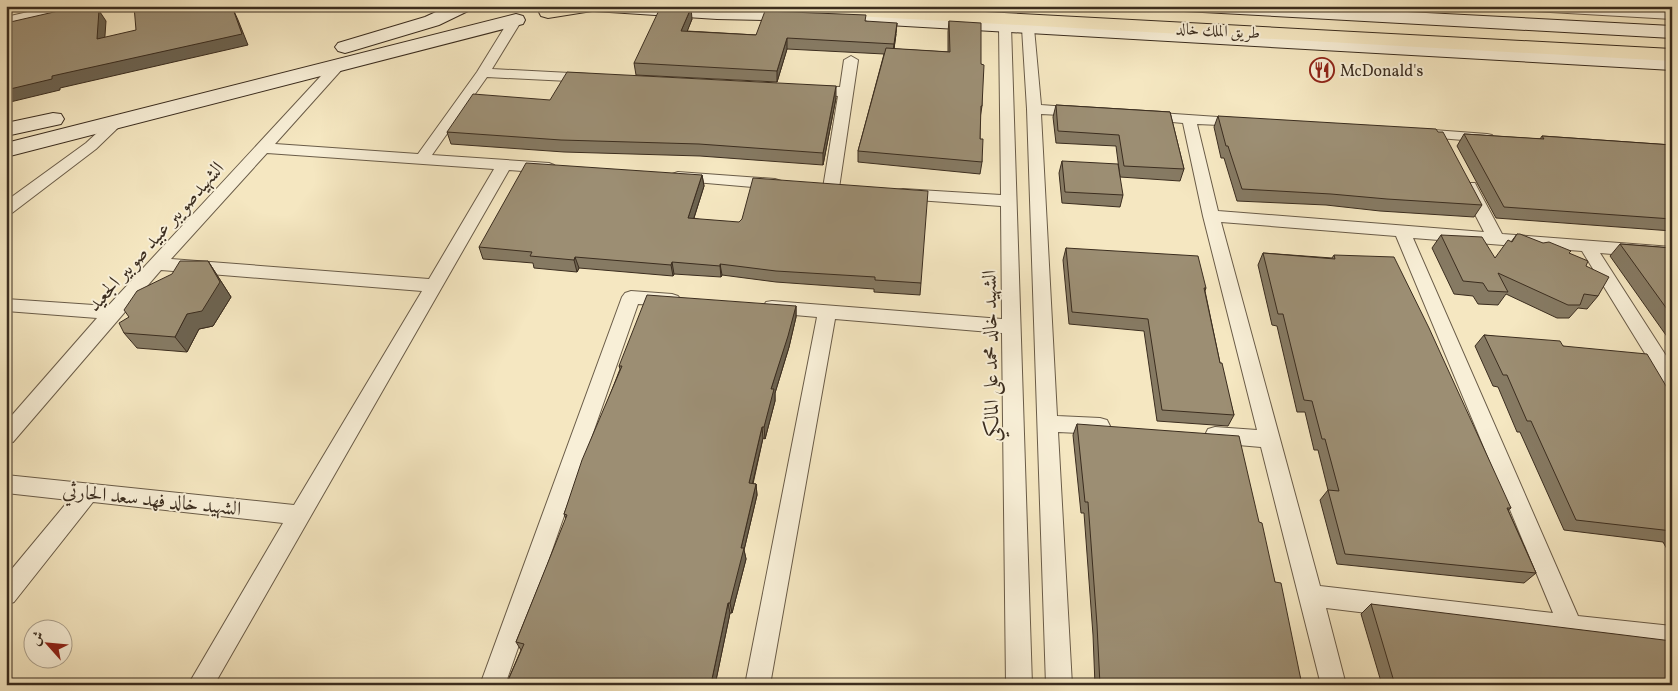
<svg xmlns="http://www.w3.org/2000/svg" width="1678" height="691" viewBox="0 0 1678 691" font-family="Vollkorn,Amiri,serif">
<style>
.lines{fill:none;stroke-linecap:round;stroke-linejoin:round}
.minor-casing{stroke:#6a5c48;stroke-width:2}
.secondary-casing{stroke:#3b2d1f;stroke-width:2}
.primary-casing{stroke:#3b2d1f;stroke-width:2}
.minor{fill:#f8efd7;fill-rule:evenodd}
.secondary{fill:#f8efd7;fill-rule:evenodd}
.primary{fill:#f5e7c1;fill-rule:evenodd}
.wall{fill:#867a63;stroke:#3b2d1f}
.shaded-wall{fill:#6d6350;stroke:#3b2d1f}
.building{fill:#9c8e73;stroke:#3b2d1f}
.labels{text-anchor:middle;stroke-width:4;stroke-linejoin:round;paint-order:stroke}
.far-street-label{font-size:16px;fill:#3b2d1f;stroke:#f8efd7}
.far-poi-label{font-size:16px;fill:#3b2d1f;stroke:#f8efd7;text-anchor:start}
.street-label{font-size:20px;fill:#3b2d1f;stroke:#f8efd7}
</style>
<rect width="100%" height="100%" fill="#f5e7c1"/>
<filter id="stains"><feTurbulence type="fractalNoise" baseFrequency=".004" numOctaves="4"/><feColorMatrix values="0 0 0 0 .2 0 0 0 0 .09 0 0 0 0 .02 0 0 0 .5 -.17"/></filter>
<radialGradient id="worn" r=".72"><stop offset=".6" stop-color="#630" stop-opacity="0"/><stop offset="1" stop-color="#630" stop-opacity=".3"/></radialGradient>
<g class="lines">
<defs>
<path id="minor" d="M54,6H78L76,9L6,25V17Z
M1511,6H1586L1672,11V19L1517,10Z
M516,16L522,20L492,69L589,74L596,78L589,82L487,77L432,155L549,163L554,165L557,168L554,171L549,173L509,170L214,685H188L283,523L93,502L14,602L6,605V576L69,500L6,493V475L294,505L422,291L161,270L13,442L6,444V422L97,318L6,311V299L108,306L332,64H342L344,67L275,144L418,154L477,72L511,17ZM267,153L494,169L429,279L171,259Z
M1005,22L1011,26L1032,685H1006L1002,333L835,319L770,685H745L817,317L772,313L766,312L763,307L766,302L772,301L1002,319L1001,206L903,199L897,198L895,194L897,190L903,189L1001,195L999,26Z
M1028,24L1034,28L1041,105L1080,108L1085,109L1087,112L1085,115L1080,116L1041,114L1057,416L1100,418L1107,420L1110,426L1107,432L1100,434L1058,432L1072,685H1046L1027,109L1022,28Z
M851,56L858,60L839,188L837,192H825L823,188L838,96L811,94L804,90L811,86L840,87L844,60Z
M1145,112L1247,119L1249,122L1247,125L1242,126L1197,124L1218,211L1484,232L1461,187L1463,183H1475L1477,187L1502,234L1672,247V259L1600,253L1672,365V388L1665,386L1582,251L1413,238L1578,616L1672,626V650L1326,608L1346,685H1321L1261,447L1215,443L1208,441L1205,435L1208,429L1215,427L1257,430L1203,216L1183,123L1140,119L1138,116L1140,113ZM1221,222L1396,236L1553,613L1320,586Z
M117,118L122,119L124,122L96,149L12,213L6,214V201L86,143L112,119Z
M1420,129L1487,134L1492,135L1494,138L1492,141L1487,142L1415,136L1413,133L1415,130Z
M678,172L775,179L781,181L783,184L781,187L775,189L672,180L670,177L672,174Z
M631,291L672,294L678,296L681,300L678,304L672,306L638,304L505,685H480L622,297L625,293Z"/>
<path id="secondary" d="M449,6H473L470,10L439,25L352,51L345,53L338,51L335,47L338,43L425,17Z
M585,6H696L819,9L1672,58V70L819,21L717,19L594,11L588,10Z
M1175,6H1293L1672,26V38L1184,11L1178,10Z
M516,14L523,16L525,20L523,24L6,157V143Z
M53,113L61,114L64,119L61,124L6,136V123Z"/>
<path id="primary" d="M550,6H601L598,10L592,11L548,18L541,16L539,12L541,8Z
M756,6H872L1672,49V61L765,11L759,10Z"/>
</defs>
<!-- minor casing -->
<use href="#minor" class="minor-casing"/>
<!-- secondary casing -->
<use href="#secondary" class="secondary-casing"/>
<!-- primary casing -->
<use href="#primary" class="primary-casing"/>
<!-- minor -->
<use href="#minor" class="minor"/>
<!-- secondary -->
<use href="#secondary" class="secondary"/>
<!-- primary -->
<use href="#primary" class="primary"/>
</g>
<!-- wall -->
<path class="wall" d="M692,19L687,31L756,35L866,21L896,34L894,49L948,52V32L949,21L981,64L982,106L980,118V139L982,162L980,174L858,162V151L884,54L787,49L777,82L636,75L634,63Z
M836,98L823,165L700,156L564,152L451,144L447,132Z
M1056,105L1170,112L1184,169L1180,181L1120,177L1116,146L1056,143L1053,117Z
M1218,116L1482,205L1474,217L1380,211L1326,205L1237,201L1224,158H1221L1214,127Z
M1464,134L1540,139L1542,136L1672,145V231L1496,218L1457,146Z
M1062,161L1123,195L1120,207L1062,203L1059,173Z
M702,175L704,186L694,218L921,283L920,295L874,292V289L776,282L722,275L721,277L674,274L673,276L579,268L577,272L534,268L533,263L483,259L479,247Z
M1517,234L1569,253L1586,266L1598,296L1587,309L1578,308L1569,318H1557L1506,294L1498,305L1478,304L1473,296L1454,294L1432,248L1441,235L1495,258L1511,242Z
M1620,244L1672,248V340L1671,338H1668L1610,256Z
M1066,248L1206,288L1205,291L1220,363L1234,415L1228,426L1157,421L1144,331L1069,324L1063,260Z
M1263,253L1332,258L1334,255L1511,508L1508,510L1536,573L1524,583L1337,564L1320,500L1328,490L1318,450H1314L1305,412H1297L1277,326L1272,325L1258,265Z
M208,261L231,297L213,326L199,329L187,352L137,348L124,333L129,317Z
M796,306V317L789,347L775,393V401L765,439L763,438L753,484H756L757,495L744,550L746,559L732,613H730L716,680H717L719,685H506L521,650L516,642L566,519L564,514L620,369L619,366Z
M1484,335L1563,346L1672,396V558L1663,542L1564,530L1520,432H1517L1498,387L1493,386L1475,346Z
M1077,424L1259,522L1302,685H1095L1093,635L1084,513H1081L1073,435Z
M1371,604L1672,685H1382L1361,614Z"/>
<!-- shaded-wall -->
<path class="shaded-wall" d="M94,6H96L106,21L104,50L97,39L94,11Z
M226,6H231L233,21L227,10Z
M691,8L692,19L683,42L681,31Z
M233,9L238,20L248,45L60,88V90L6,103V90Z
M897,23L896,34L893,55L894,44Z
M787,38V49L777,82V71Z
M836,86V98L823,165V153Z
M702,175L704,186L690,230L688,218Z
M575,257L579,268L577,272L574,260Z
M208,261L231,297L213,326L199,329L187,352L175,337L187,314Z
M672,262L674,274L673,276L671,265Z
M720,264L722,275L721,277L720,266Z
M796,306V317L789,347L775,393V401L765,439L764,427L771,389Z
M762,427L763,438L750,494L749,483Z
M756,484L757,495L744,550L746,559L732,613L730,603L741,548Z
M728,603L730,613L715,685L712,679Z"/>
<!-- building -->
<path class="building" d="M80,6H94V11L99,10L97,39L136,30L134,6H226L227,10L233,9L242,34L52,76V79L6,90V23Z
M661,6L691,8L681,31L756,35L765,11L866,15L865,21L897,23L894,44L787,38L777,71L634,63Z
M949,21L981,23V64L984,65L982,106H981L980,139H983L982,162L858,151L886,48L950,52Z
M567,72L836,86L823,153L699,144L561,140L447,132L473,94L550,100Z
M1056,105L1170,112L1184,169L1124,166L1119,135L1058,131Z
M1218,116L1436,129L1438,132H1443L1482,205L1387,199L1331,194L1242,189L1228,146H1226Z
M1464,134L1544,139L1542,136L1672,145V219L1504,207Z
M1062,161L1118,164L1123,195L1065,192Z
M526,163L702,175L688,218L739,222L742,219L753,178L928,191L921,283L875,280V277L776,271L720,264V266L672,262L671,265L575,257L574,260L530,256L532,252L479,247Z
M1517,234H1520L1543,243L1549,242L1571,251L1569,253L1588,261L1586,266L1609,277L1598,296L1584,294L1580,305H1568L1498,273L1508,292L1488,291L1483,283L1463,281L1441,235L1482,237L1495,258L1508,240L1512,242Z
M1620,244L1672,248V316Z
M1066,248L1198,256L1206,288H1204L1220,363H1222L1234,415L1162,410L1148,319L1072,312Z
M1263,253L1335,259L1334,255L1394,257L1429,328L1511,508H1507L1536,573L1345,554L1328,490L1339,491L1325,439H1322L1312,401L1304,400L1283,314H1278Z
M180,261H208L220,282L202,311L187,314L175,337L124,333L119,323L129,317L124,310L137,291L172,274Z
M647,295L796,306L788,336L771,389H774L764,427H762L749,483L756,484L741,548H744L730,603H728L712,679L717,680L716,685H506L524,644L516,642L567,515L564,514L582,460L622,366H619Z
M1484,335L1560,341L1563,346L1647,354L1672,396V531L1576,520L1531,421H1527L1507,375H1503Z
M1077,424L1239,436L1259,522L1262,523L1275,582L1281,583L1302,685H1100L1097,625L1088,502H1085Z
M1371,604L1672,641V685H1395Z"/>
<!-- icons -->
<defs>
<symbol id="restaurant-ring" viewBox="-11 -11 22 22"><circle r="9.5" fill="#f8efd7" stroke="#8f2418" stroke-width="1.5"/><path d="M-5-6h1v4h1v-4h1v4h1v-4h1v5L-1.5 .5V6h-2V.5L-5-1ZM5-6V6H3V1.5H1.5Q1.5-4 5-6Z" fill="#8f2418"/></symbol>
</defs>
<g fill-rule="evenodd">
<use href="#restaurant-ring" x="1308" y="56" width="28" height="28"/>
</g>
<g class="labels">
<!-- far-street labels -->
<g class="far-street-label">
<text transform="translate(1218 30) rotate(3)" y="6">طريق الملك خالد</text>
</g>
<!-- far-poi labels -->
<g class="far-poi-label">
<text x="1340" y="76">McDonald's</text>
</g>
<!-- street labels -->
<g class="street-label">
<text transform="translate(155 236) rotate(-48)" y="7">الشهيدصويبر عبيد صوبير الجعيد</text>
<text transform="translate(990 356) rotate(-91)" y="7">الشهيد خالد محمد على المالكي</text>
<text transform="translate(152 499) rotate(6)" y="7">الشهيد خالد فهد سعد الحارثي</text>
</g>
</g>
<!-- margin -->
<rect width="1678" height="691" fill="none" stroke="#f5e7c1" stroke-width="25"/>
<rect x="8" y="8" width="1663" height="676" fill="none" stroke="#3b2d1f" stroke-width="2.5"/>
<rect x="12" y="12" width="1653" height="666" fill="none" stroke="#3b2d1f"/>
<!-- north arrow -->
<g transform="translate(48 644) rotate(297)"><circle r="24" fill="#f8efd7" stroke="#aca18d"/>
<path d="M0-4L9 19L0 12L-9 19Z" fill="#8f2418"/>
<text y="-8" font-size="14" font-weight="bold" text-anchor="middle" fill="#3b2d1f">ش</text>
</g>
<rect width="100%" height="100%" filter="url(#stains)"/>
<rect width="100%" height="100%" fill="url(#worn)"/>
</svg>
